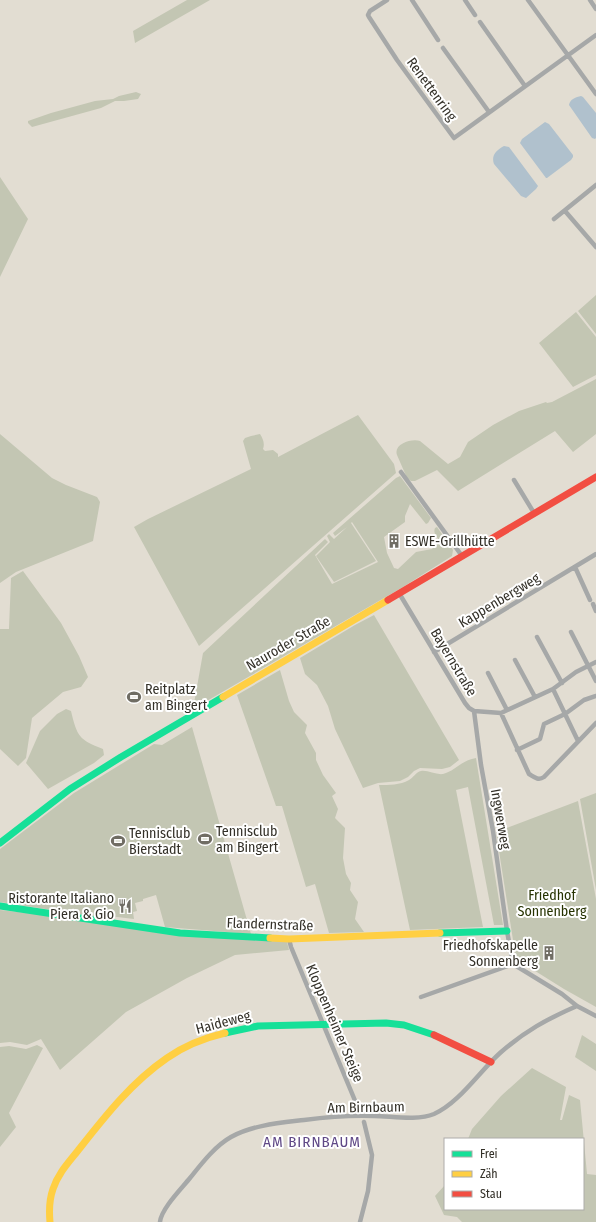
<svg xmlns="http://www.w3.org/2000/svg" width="596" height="1222" viewBox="0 0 596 1222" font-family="'Fira Sans Condensed',sans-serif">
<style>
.green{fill:#c3c6b3}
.water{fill:#b0c1cd}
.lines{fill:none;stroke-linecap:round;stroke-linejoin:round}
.street{stroke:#a6a8a8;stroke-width:4.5}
.fast{stroke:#16e098;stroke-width:7}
.slow{stroke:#ffcf43;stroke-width:7}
.jam{stroke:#f24e42;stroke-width:7}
.labels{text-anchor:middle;stroke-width:4;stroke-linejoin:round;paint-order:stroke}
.street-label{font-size:14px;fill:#333028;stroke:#fff}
.poi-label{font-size:14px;fill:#333028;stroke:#fff;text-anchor:start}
.park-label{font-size:14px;fill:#263200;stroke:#fff}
.neighbourhood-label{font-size:15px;letter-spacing:1px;fill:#5f4886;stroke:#fff}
</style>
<rect width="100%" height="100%" fill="#e2ddd2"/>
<!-- green -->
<path class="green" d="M187,0H210L135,43L133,31Z
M136,92L141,94L138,99L124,101H115L101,108L32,127L28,123V121L51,113L95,101L113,99L119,96Z
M0,177L28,219L0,277Z
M596,295V334L578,311Z
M576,312L596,337V375L573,387L539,343Z
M596,379V434L573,452L555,431L458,491L437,470L415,481H411L407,478L397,455C393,444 412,438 420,441L448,464L460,457L468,442L493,425L519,411L546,402L547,403L552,402Z
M358,415L394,464L396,473L199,646L134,527L148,519L251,469L243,441L245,438L251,436L260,434C263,439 265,443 263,449L265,451L273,450L278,454V457Z
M0,434L52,478L66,485L97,497L100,502L93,541L16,572L0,583Z
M400,476L431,518L428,523L426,524L410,504L405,516V522L384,537L387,553L394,568L398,569L416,552L432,549L439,540C436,536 433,533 435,528L437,527L453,550L452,556L403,587L193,709L203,653L325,539L328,542L315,555L332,584L378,562L352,522L351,523L376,561L334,582L316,556L330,542L327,536L329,534L334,539L347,527L335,536L333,533L396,478Z
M23,571L61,623L79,656L88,677L81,687L63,692L32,718L26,758L18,766L0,749V629H9L11,578Z
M374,615L459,760L450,767L442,769L420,768L414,771L408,777L400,781L378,783L363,788L335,729L328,706L317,685L305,674L300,658L355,625Z
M280,670L289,701L294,712L307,725L305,733L316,753V760L323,775L336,793L332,796L338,809L335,818L345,828L343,858L346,874L351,883L350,890L358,902L355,919L364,932L329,933L315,884L306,887L282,806H276L237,695Z
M66,709L71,711C77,736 79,740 103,749L104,755L94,763L48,789L26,763L40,731L57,714Z
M192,727L251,934L165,927L156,895L143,899V901L135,903L137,911L133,912L134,919L109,916L110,919L0,902V849L74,793L154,744L162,745Z
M476,758L503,925H494L468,787L456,790L483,927L410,930L379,785C389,785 400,785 409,780C413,778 416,772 421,771C428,770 436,775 443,774C455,771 462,760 476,758Z
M596,793V890L580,799Z
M578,801L596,899V1007L564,989L516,959L496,832Z
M0,910L287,942L289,950L235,955L187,978L126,1012L60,1070L41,1039L27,1045L10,1042L0,1043Z
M582,1035L596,1044V1071L575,1057Z
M37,1045L43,1048L9,1113L16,1127L0,1147V1047L9,1046L26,1049Z
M532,1068L566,1087L560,1120H562L569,1095L580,1100L587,1174L596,1175V1222H462L457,1217L444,1215L435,1196L445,1185V1209H583V1139H468L472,1129L501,1096Z"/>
<!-- water -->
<path class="water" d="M581,96L583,97L596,113V138L595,139L592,138L569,105C570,99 576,97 581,96Z
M545,122L549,124L573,155V157L571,160L547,178H546L520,143L522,139Z
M504,146L509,147L538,186L536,189L526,198L521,196L494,164C491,156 496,150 504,146Z"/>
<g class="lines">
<!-- street -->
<path class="street" d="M387,0L370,11L368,15L369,17L397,60L454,138L596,35
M412,0L438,40
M465,0L475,15
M528,0L596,94
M590,0L596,9
M480,22L525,86
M443,48L489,112
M565,211L596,247
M554,219L596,185
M401,472L462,556
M514,480L534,513
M575,567L590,600
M399,593L465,703L469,708L474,711L501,713L553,689L576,672L596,662
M593,604L596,611
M571,632L596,681
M537,637L562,683
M434,652L596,554
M515,660L535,697
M488,673L507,710
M553,689L578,741
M474,711L481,765L493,831L507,931L513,964L562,994L577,1006L596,1016
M501,713L529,774C534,777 538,781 544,777L596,723
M517,750L540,739L544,724L565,714L584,700L596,696
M289,939L291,947L361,1115
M421,997L513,964
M160,1222C161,1209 182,1188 190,1178C202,1163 215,1146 231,1137C253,1125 279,1123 304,1120C327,1117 350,1115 374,1116C391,1116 417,1121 434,1114C459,1103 479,1072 500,1053C525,1031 547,1019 577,1006
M360,1222L368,1191L372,1155L364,1122"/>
<!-- fast -->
<path class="fast" d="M0,843L70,789L121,757L223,697
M0,906L180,933L270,938
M440,933L507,931
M225,1033L258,1026L386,1023L404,1025L434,1035"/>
<!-- slow -->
<path class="slow" d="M223,697L388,600
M270,938L289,939L440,933
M50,1222C49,1211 49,1200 53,1189C58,1173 70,1161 80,1148C106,1115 132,1082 167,1058C184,1046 204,1038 225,1033"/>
<!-- jam -->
<path class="jam" d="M388,600L596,477
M434,1035L491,1062"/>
</g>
<!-- icons -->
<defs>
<symbol id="building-bare" viewBox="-9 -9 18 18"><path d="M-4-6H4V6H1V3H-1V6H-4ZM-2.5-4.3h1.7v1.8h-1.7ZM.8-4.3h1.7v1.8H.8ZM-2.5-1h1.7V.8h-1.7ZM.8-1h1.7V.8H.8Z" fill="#706d64" stroke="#fff" stroke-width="2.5" paint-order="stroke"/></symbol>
<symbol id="stadium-bare" viewBox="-9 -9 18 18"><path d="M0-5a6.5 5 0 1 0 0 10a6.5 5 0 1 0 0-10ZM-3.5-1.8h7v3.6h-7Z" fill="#706d64" stroke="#fff" stroke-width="2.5" paint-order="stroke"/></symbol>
<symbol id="restaurant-bare" viewBox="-9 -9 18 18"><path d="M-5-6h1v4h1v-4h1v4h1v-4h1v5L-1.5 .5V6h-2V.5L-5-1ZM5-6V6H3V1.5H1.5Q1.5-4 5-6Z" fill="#706d64" stroke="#fff" stroke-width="2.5" paint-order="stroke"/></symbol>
</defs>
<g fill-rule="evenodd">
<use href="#building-bare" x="384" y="531" width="20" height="20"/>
<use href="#stadium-bare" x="124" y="687" width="20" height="20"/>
<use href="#stadium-bare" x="195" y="829" width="20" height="20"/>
<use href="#stadium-bare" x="108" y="831" width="20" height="20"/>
<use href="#restaurant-bare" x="115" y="896" width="20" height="20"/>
<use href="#building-bare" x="539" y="943" width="20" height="20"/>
</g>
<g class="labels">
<!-- street labels -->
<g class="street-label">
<text transform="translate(432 89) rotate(54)" y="5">Renettenring</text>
<text transform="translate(499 600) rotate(-31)" y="5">Kappenbergweg</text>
<text transform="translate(288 643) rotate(-30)" y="5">Nauroder Straße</text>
<text transform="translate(454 662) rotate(59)" y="5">Bayernstraße</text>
<text transform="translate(501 819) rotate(80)" y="5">Ingwerweg</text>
<text transform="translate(270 924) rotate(2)" y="5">Flandernstraße</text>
<text transform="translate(223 1022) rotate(-15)" y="5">Haideweg</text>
<text transform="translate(335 1023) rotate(67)" y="5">Kloppenheimer Steige</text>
<text transform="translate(366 1107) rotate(-1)" y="5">Am Birnbaum</text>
</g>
<!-- poi labels -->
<g class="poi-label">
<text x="405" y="546">ESWE-Grillhütte</text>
<text x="145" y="694">Reitplatz<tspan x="145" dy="16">am Bingert</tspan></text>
<text x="216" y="836">Tennisclub<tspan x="216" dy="16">am Bingert</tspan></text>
<text x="129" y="838">Tennisclub<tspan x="129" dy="16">Bierstadt</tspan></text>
<text x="114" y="903" text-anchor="end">Ristorante Italiano<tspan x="114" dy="16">Piera &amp; Gio</tspan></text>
<text x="538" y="950" text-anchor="end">Friedhofskapelle<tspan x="538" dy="16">Sonnenberg</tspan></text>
</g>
<!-- park labels -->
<g class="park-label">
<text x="552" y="900">Friedhof<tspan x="552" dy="16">Sonnenberg</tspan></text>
</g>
<!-- neighbourhood labels -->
<g class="neighbourhood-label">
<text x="312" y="1147">AM BIRNBAUM</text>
</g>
</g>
<!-- legend -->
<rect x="444" y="1138" width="140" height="72" fill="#ffffff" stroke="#adaca9"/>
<rect x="452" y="1151" width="20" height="6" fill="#16e098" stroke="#adaca9"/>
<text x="480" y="1158" font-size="12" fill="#333028">Frei</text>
<rect x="452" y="1171" width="20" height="6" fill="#ffcf43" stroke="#adaca9"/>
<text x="480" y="1178" font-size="12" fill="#333028">Zäh</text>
<rect x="452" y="1191" width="20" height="6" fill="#f24e42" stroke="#adaca9"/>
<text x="480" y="1198" font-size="12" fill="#333028">Stau</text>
</svg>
